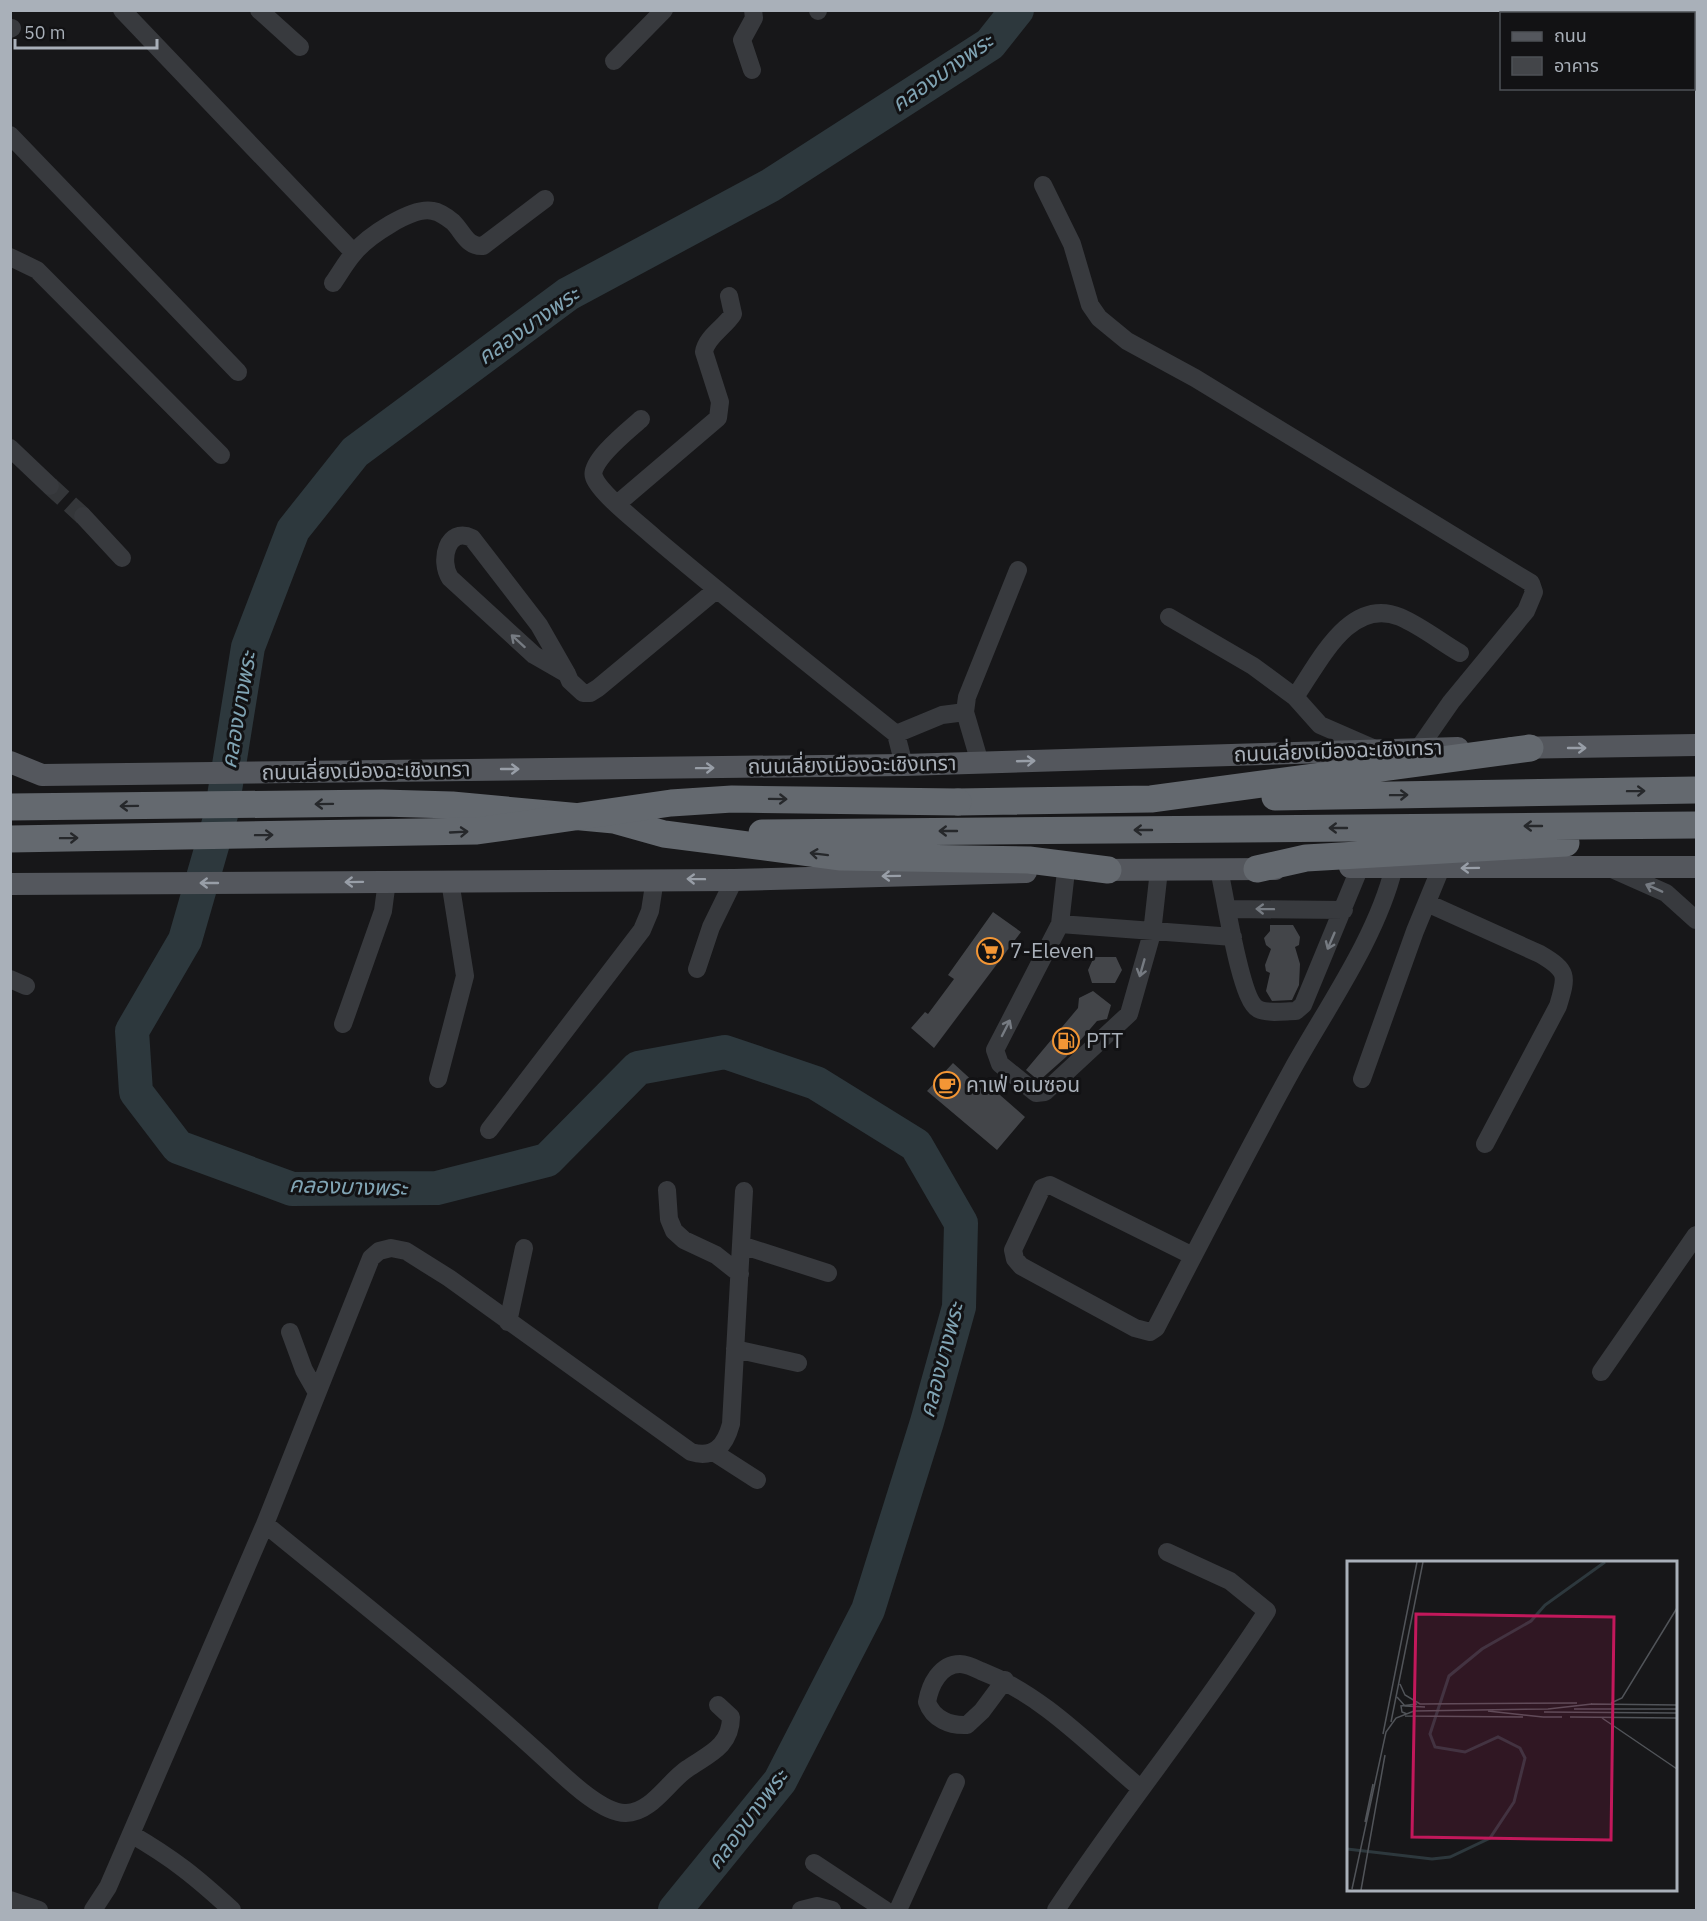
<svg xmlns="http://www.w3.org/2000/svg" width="1707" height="1921" viewBox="0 0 1707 1921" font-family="'IBM Plex Sans','Noto Sans Thai',sans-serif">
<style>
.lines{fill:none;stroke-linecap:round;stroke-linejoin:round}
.river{stroke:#2d383d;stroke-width:34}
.building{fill:#434549}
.minor-tunnel{stroke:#343639;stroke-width:18;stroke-dasharray:18 9;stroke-linecap:butt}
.minor{stroke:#383a3e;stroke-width:18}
.major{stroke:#54575d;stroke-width:22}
.highway{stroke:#64696f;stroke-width:27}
.highway-bridge{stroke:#64696f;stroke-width:27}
.oneway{stroke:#767b82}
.oneway2{stroke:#989ea7}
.oneway3{stroke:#26282b}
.labels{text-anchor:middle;stroke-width:6;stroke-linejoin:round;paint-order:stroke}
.street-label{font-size:21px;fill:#a9b0b9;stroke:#121214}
.poi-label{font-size:21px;fill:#a9b0b9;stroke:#121214;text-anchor:start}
.water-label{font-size:22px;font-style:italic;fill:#80a4b4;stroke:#121214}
.inset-river{fill:none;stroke:#2d383d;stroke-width:3}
.inset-road{fill:none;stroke:#515459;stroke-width:1.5}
.view{fill:#c2185b;fill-opacity:0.15;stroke:#c2185b;stroke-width:3}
.inset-edge{fill:none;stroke:#a9b0b9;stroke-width:3}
</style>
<rect width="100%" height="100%" fill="#171719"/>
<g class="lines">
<!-- river -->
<path class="river" d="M675,1910L780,1781L868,1610L927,1422L959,1307L961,1223L916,1145L816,1083L725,1052L638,1068L547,1160L437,1188L292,1189L178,1147L136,1092L132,1031L185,940L221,815L248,647L293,530L355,452L568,294L771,185L990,44L1017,10"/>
</g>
<!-- building -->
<path class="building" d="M993,912L1021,932L934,1048L911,1028L925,1012L928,1014L954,979L948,975Z
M1270,925H1293L1300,937L1299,945L1295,947L1300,964L1299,985L1292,1000L1272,1001L1266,991L1270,973L1266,971L1265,965L1271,949L1266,945L1264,938L1270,931Z
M1094,957H1116L1122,970L1115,983H1092L1088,970Z
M1093,991L1111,1005L1107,1019L1097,1021L1066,1057L1039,1081L1026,1070L1078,1008L1079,998Z
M953,1063L987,1094L992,1088L1025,1117L997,1150L927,1091Z"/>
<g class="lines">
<!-- minor-tunnel -->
<path class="minor-tunnel" d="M50,486L83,516"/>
<!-- minor -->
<path class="minor" d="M122,10L354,253
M259,10L300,47
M818,10V11
M10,29L12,28
M614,61L664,10
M752,70L742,40L754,18L753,10
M10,135L238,372
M1043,185L1072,244L1090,305L1099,318L1127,341L1195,378L1531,583L1534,592L1526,611L1451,702L1419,748
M10,257L37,270L221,455
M333,283C340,273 346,262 354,253C367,237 412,206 433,211C440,212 448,218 453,222C463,232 467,247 483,246L545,199
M641,419C630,429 588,462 594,477C600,494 641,525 655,538C734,605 815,669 896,734L904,765
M10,448L50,486
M617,504L718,418L720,402L704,352C706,337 725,327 733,314L729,296
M83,516L122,558
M1169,617L1253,666L1295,697L1320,725L1375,749
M567,674L534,655L450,578C439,561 447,526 472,538L539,625L567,674L570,681L583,693H590L598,688L716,590
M1295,697C1319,663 1349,596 1400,617C1421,626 1441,642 1460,653
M896,734L942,715L965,712
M980,763L965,712L967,697L1018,570
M1612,869L1666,893L1696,920
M1219,870C1225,894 1240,1000 1258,1009C1268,1014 1285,1011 1296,1011L1303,1005L1360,867
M1066,871L1060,924L995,1050L1000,1064L1036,1093L1045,1092L1129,1014L1152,933L1159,870
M1427,903L1540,954C1569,971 1567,976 1558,1006L1485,1144
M1228,909L1344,910
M1060,924L1233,937
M697,969L711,927L734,880
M10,979L26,986
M343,1024L383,911L387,881
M438,1079L465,976L450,881
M1362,1079L1415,931L1441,868
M489,1130L642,930L650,911L655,879
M667,1190L669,1219L674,1231L684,1240L716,1255L740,1274
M741,1245L828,1273
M1193,1256L1050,1185L1042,1188L1013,1250L1015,1259L1021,1266L1135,1328L1150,1332L1156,1328C1201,1241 1245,1155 1292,1070C1327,1007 1377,937 1394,867
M508,1322L524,1248
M290,1332L304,1370L316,1391
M735,1349L798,1363
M1601,1372L1696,1235
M715,1453L757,1480
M265,1524C358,1600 452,1674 541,1755C559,1771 600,1814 626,1813C651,1813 668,1782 687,1769C707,1755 731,1747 731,1717L718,1705
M1005,1680L982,1711L967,1725C950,1726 933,1719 927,1702C930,1685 940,1664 960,1664C967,1664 975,1668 981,1671C1043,1695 1090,1746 1140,1788
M131,1834C174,1859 196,1877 232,1910
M814,1863L885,1910
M10,1900L39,1910
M93,1910L108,1887L265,1524L371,1258L379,1251L391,1248L406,1251L449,1278L691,1452C714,1459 725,1446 731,1424L744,1191
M801,1910L817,1906L832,1910
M898,1910L956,1782
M1056,1910C1123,1808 1201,1714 1267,1611L1230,1581L1167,1552"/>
<!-- major -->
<path class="major" d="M1512,748L1696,745
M10,762L42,775L904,765L1458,748
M1350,867H1696
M1092,870L1275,869
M10,884L734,880L1026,872"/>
<!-- highway -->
<path class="highway" d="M1275,797L1696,790
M958,802L1151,799L1530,748
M10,807L382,803L452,805L614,820L664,834L841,857L1029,860L1108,870
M762,833L1696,825
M1257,869L1306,858L1566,843"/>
<!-- highway-bridge -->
<path class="highway-bridge" d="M10,839L477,831L671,803L732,799L958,802"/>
</g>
<!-- one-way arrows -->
<defs><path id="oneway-shaft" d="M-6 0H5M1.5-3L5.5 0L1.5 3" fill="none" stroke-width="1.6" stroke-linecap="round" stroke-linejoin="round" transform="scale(1.5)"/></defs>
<g class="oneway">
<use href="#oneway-shaft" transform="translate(518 641) rotate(-138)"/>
<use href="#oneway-shaft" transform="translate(1654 888) rotate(-156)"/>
<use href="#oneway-shaft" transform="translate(1265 909) rotate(-179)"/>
<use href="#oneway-shaft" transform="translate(1331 941) rotate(113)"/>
<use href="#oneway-shaft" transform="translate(1142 968) rotate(106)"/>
<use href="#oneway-shaft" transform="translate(1006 1028) rotate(-63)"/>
</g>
<g class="oneway2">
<use href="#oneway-shaft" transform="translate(1577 748)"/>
<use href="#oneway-shaft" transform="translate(1026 761) rotate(-2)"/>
<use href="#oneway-shaft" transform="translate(705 768) rotate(-1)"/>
<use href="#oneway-shaft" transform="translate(510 769)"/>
<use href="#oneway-shaft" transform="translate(1470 868) rotate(179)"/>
<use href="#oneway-shaft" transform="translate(891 876) rotate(179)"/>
<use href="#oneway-shaft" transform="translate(696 879) rotate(-179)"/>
<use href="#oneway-shaft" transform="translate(354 882) rotate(179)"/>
<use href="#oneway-shaft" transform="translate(209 883) rotate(180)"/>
</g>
<g class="oneway3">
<use href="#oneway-shaft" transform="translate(1636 791) rotate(-1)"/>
<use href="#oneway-shaft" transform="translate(1399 795) rotate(-1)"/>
<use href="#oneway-shaft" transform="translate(778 799) rotate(1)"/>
<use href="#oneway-shaft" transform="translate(324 804) rotate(179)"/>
<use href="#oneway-shaft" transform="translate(129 806) rotate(179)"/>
<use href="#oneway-shaft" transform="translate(1533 826) rotate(180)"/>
<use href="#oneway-shaft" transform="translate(1338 828) rotate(180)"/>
<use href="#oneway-shaft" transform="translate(1143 830) rotate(180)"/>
<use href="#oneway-shaft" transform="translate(948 831) rotate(180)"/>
<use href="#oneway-shaft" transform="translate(459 832) rotate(-3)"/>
<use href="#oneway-shaft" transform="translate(264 835) rotate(-1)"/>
<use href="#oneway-shaft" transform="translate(69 838) rotate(-1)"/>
<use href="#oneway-shaft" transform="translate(819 854) rotate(-173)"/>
</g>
<!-- icons -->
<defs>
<symbol id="supermarket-ring" viewBox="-11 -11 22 22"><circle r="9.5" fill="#121214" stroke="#f39635" stroke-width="1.5"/><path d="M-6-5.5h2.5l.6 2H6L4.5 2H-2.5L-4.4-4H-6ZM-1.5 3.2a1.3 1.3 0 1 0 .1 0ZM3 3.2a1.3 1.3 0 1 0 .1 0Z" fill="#f39635"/></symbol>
<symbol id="fuel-ring" viewBox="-11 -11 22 22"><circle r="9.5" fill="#121214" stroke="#f39635" stroke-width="1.5"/><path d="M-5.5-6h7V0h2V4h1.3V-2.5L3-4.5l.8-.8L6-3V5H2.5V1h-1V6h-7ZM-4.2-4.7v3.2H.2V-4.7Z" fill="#f39635"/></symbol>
<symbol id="cafe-ring" viewBox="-11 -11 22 22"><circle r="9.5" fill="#121214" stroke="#f39635" stroke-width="1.5"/><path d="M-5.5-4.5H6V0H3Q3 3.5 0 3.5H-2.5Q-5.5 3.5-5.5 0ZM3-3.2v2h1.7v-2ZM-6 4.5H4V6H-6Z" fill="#f39635"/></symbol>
</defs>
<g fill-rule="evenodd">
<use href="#supermarket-ring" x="975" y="936" width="30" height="30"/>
<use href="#fuel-ring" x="1051" y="1026" width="30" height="30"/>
<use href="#cafe-ring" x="932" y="1070" width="30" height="30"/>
</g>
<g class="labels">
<!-- street labels -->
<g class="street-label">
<text transform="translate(1338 751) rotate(-2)" y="7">ถนนเลี่ยงเมืองฉะเชิงเทรา</text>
<text transform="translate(852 765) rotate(-1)" y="7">ถนนเลี่ยงเมืองฉะเชิงเทรา</text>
<text transform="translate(366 771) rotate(-1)" y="7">ถนนเลี่ยงเมืองฉะเชิงเทรา</text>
</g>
<!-- poi labels -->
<g class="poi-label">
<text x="1010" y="958">7-Eleven</text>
<text x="1086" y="1048">PTT</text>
<text x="966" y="1092">คาเฟ่ อเมซอน</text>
</g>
<!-- water labels -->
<g class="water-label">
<text transform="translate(942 72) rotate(-35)" y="8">คลองบางพระ</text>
<text transform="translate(528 325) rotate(-35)" y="8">คลองบางพระ</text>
<text transform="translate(238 710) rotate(-80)" y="8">คลองบางพระ</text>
<text transform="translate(348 1186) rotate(2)" y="8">คลองบางพระ</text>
<text transform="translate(941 1360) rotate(-75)" y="8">คลองบางพระ</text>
<text transform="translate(747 1819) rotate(-53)" y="8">คลองบางพระ</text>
</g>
</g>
<!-- overview -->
<g transform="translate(1347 1561)">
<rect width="330" height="330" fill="#171719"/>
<path class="inset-river" d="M0,288L85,298L103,296L143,277L167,241L178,197L173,187L151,176L118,191L88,186L83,173L102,115L135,88L184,60L198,44L258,1"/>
<path class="inset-road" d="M53,123L58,134L73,143L230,142M50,136L58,145L78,146M264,142L275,137L330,47M244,143L330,144M227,148H330M141,150L196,156M197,151L330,152M60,153L55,151L54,145L70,143M58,155L176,156M196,156H215M223,156L330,157M255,157L330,208M44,161L76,1M36,173L70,1M18,261L26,223M5,328L39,171L49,157L67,150L201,148L245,143M14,329L38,194"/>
<path class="view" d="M69,53L267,56L264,279L65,276Z"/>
<rect width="330" height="330" class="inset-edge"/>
</g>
<!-- border -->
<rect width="1707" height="1921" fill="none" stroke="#a9b0b9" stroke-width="24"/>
<!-- legend -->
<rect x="1500" y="12" width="195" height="78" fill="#121214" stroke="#4e5156" stroke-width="1.5"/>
<rect x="1512" y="32" width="30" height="9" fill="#54575d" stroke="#4e5156" stroke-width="1.5"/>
<text x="1554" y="42" font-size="18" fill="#a9b0b9">ถนน</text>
<rect x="1512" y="57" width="30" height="18" fill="#434549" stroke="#4e5156" stroke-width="1.5"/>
<text x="1554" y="72" font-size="18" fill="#a9b0b9">อาคาร</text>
<!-- scale -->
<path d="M15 39v9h142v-9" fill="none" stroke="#a9b0b9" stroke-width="3"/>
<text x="24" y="39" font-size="18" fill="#a9b0b9" stroke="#121214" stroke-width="4.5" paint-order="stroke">50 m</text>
</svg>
